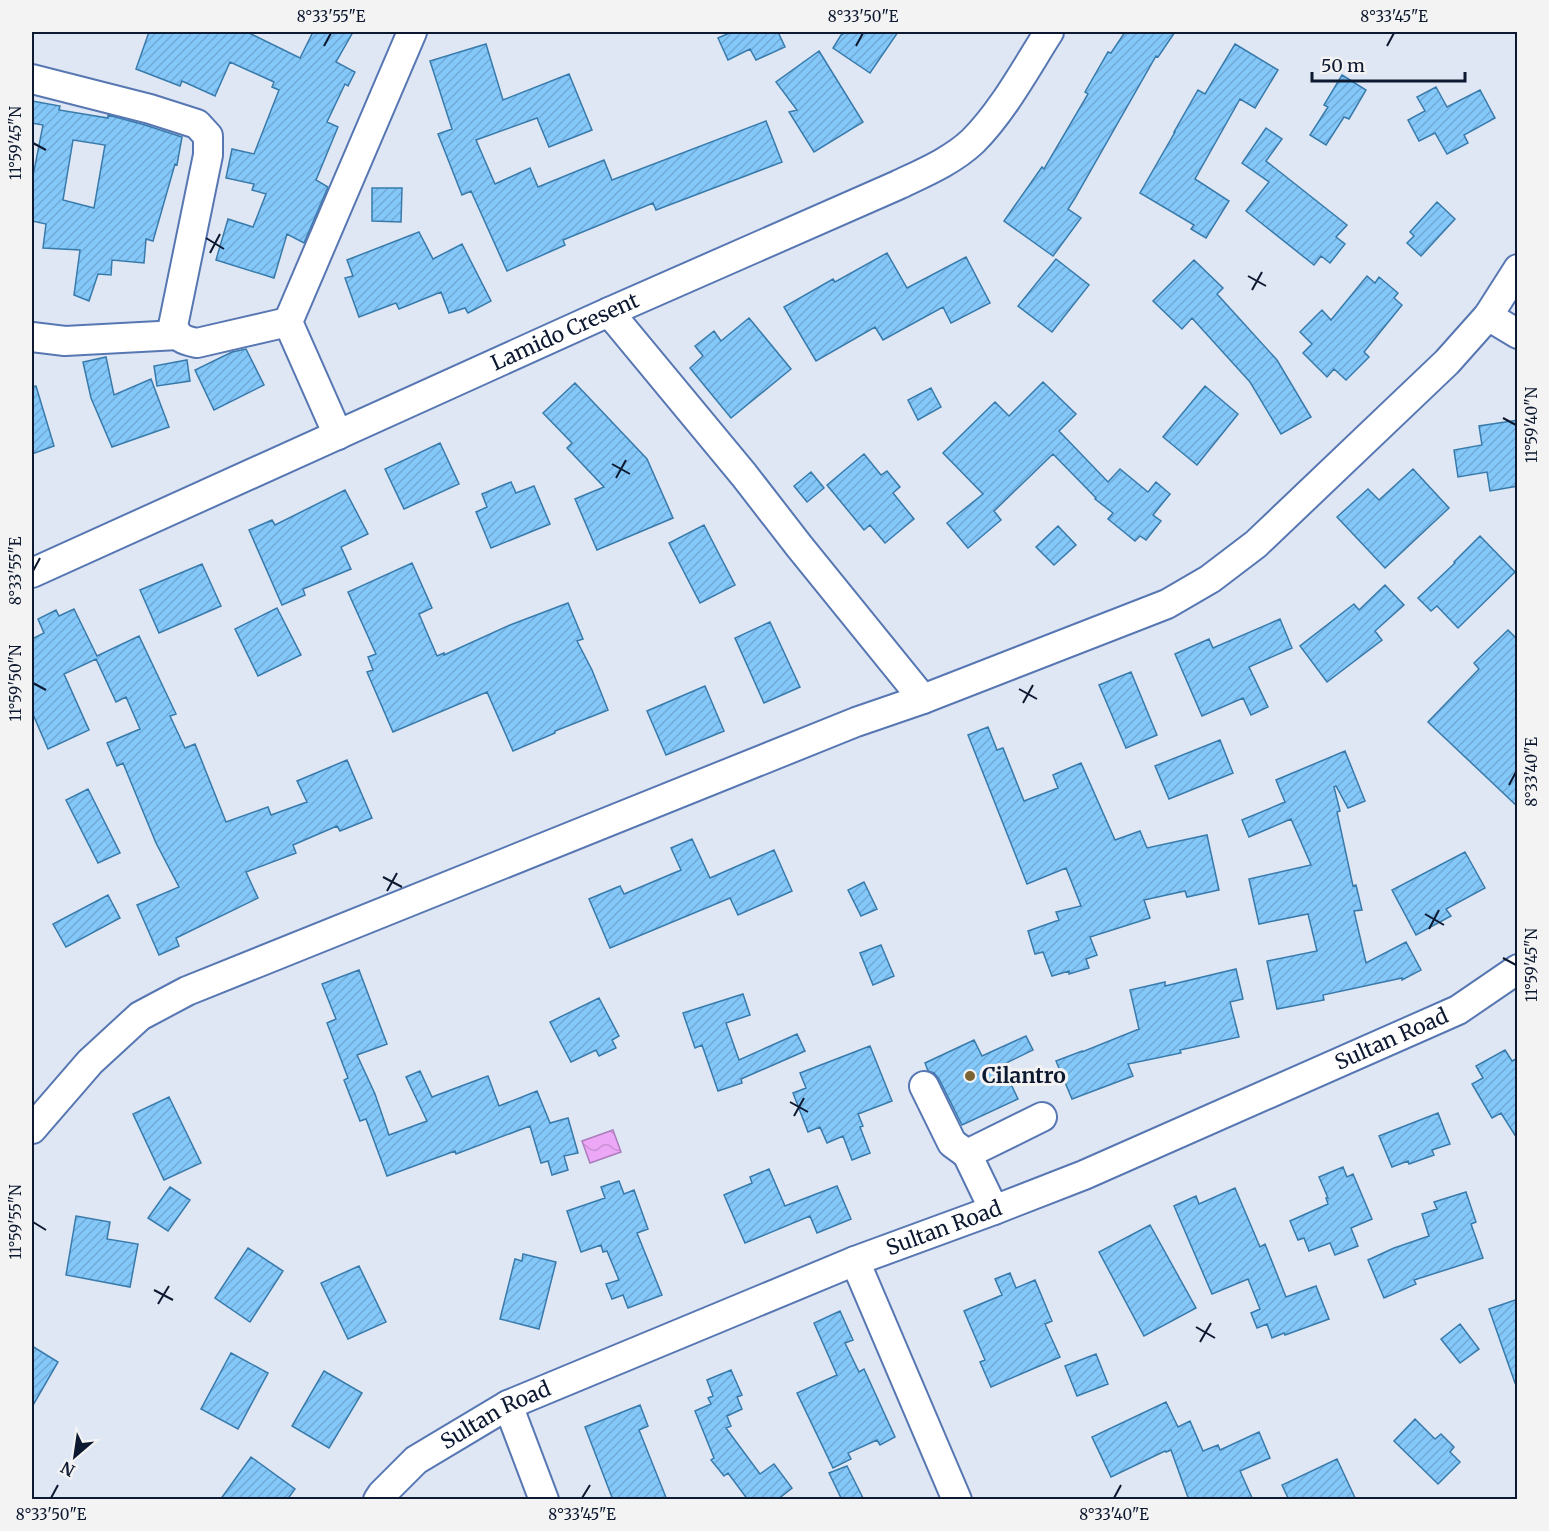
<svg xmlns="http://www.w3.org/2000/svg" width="1549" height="1531" viewBox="0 0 1549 1531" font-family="Merriweather,serif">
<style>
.water{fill:url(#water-waves);stroke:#aa7cbc;stroke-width:1.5}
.building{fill:url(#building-hatch);stroke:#387bab;stroke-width:1.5;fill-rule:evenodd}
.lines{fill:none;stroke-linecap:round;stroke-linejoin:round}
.minor-casing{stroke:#5777b3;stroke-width:32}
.minor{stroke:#fff;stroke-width:28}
.ticks{fill:none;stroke:#0d1931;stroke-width:2}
.poi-dot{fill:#7b6334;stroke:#f3f3f3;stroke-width:2}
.labels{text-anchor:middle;stroke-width:6;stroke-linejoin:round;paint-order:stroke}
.street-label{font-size:21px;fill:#0d1931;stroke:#f3f3f3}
.poi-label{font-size:21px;font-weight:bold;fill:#0d1931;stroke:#f3f3f3;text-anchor:start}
.neatline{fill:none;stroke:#0d1931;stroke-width:2}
.ticks-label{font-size:15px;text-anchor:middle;fill:#0d1931}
</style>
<defs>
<pattern id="water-waves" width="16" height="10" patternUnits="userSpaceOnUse" patternTransform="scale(1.5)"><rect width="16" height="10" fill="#eda7f7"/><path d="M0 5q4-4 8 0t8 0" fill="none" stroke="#ca8fd4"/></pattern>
<pattern id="building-hatch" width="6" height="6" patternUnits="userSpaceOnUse" patternTransform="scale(1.5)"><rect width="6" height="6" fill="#84c7f9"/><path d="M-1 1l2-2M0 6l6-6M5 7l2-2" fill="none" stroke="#71aad6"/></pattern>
</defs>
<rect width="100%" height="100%" fill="#dfe6f4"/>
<!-- water -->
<path class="water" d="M613,1130L621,1152L590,1163L582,1141Z"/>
<!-- building -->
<path class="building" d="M149,32H247L300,58L313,32H353L336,62L355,72L348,86L345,84L327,122L338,127L316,180L328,187L304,243L287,234L274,278L216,260L228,219L253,227L266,194L252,190L254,184L226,178L232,149L254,154L279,90L272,87L274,82L230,62L215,96L182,81L180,86L136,69Z
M732,32H778L785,47L756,60L750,49L728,60L718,38Z
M846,32H898L870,73L833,48L841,35Z
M1125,32H1175L1158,57L1156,56L1075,198L1068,209L1081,218L1053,256L1004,221L1042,167L1044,169L1088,94L1085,92L1108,52L1111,53Z
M486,44L503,100L569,74L592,130L549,147L537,118L476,140L495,184L530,168L538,187L604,160L612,180L766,121L782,162L656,210L653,203L563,240L565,245L507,271L471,191L462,195L438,134L452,129L430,61Z
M1235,44L1278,70L1255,108L1240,99L1195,179L1229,201L1206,238L1191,229L1194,225L1140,193L1175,132H1174L1198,90L1205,94Z
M819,51L863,122L814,152L789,112L797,110L776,82Z
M1342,75L1366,90L1349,119L1344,117L1326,145L1310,135L1328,107L1324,105Z
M1436,87L1447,107L1480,90L1495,118L1464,135L1468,143L1447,154L1435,133L1419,141L1408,120L1425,111L1417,97Z
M32,101L60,106L59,110L108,118V115L145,125L182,137L177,165L175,164L153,241L146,239L144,263L112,260L111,275L98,274L89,301L74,295L80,250L43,248L46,224L32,221V170L34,171L43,125L32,123ZM73,140L105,145L94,208L63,200Z
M1266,128L1282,139L1266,161L1347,225L1336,237L1345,244L1330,263L1321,256L1314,265L1246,211L1269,182L1242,163Z
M372,188H402L401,222L372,221Z
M1437,202L1455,219L1421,256L1407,243L1414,236L1410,232Z
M419,232L433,259L462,244L491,301L468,313L465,308L449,313L441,292L399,309L396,303L359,317L345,278L353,276L347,260Z
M887,253L907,288L966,257L990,303L951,323L943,307L883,340L875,327L816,361L784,307L833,279L835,282Z
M1056,259L1089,285L1052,332L1018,306Z
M1194,260L1223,288L1217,294L1277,360L1311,417L1281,434L1250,382L1192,318L1182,329L1153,301Z
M1367,276L1375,283L1379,277L1398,293L1394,298L1402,305L1364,352L1369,357L1346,380L1334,369L1327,377L1303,353L1312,344L1300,332L1322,310L1331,320Z
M749,318L791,369L731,418L690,368L703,356L695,346L714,331L721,341Z
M246,349L264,385L214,410L195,370L232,352Z
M106,357L114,395L151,379L169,427L112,447L91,398L83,362Z
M187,360L190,381L157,386L154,366Z
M1043,382L1076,414L1059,431L1108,482L1120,469L1148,492L1156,482L1170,494L1153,515L1161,521L1146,540L1140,536L1135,541L1108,519L1113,513L1095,499L1096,498L1053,454L994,511L1001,520L968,548L947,523L983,494L943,453L995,402L1009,416Z
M575,383L647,459L673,518L597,550L575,499L604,487L567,448L572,443L543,413Z
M36,386L54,446L32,454V387Z
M1205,386L1238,414L1197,465L1163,437Z
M931,388L941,407L918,420L908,400Z
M1518,420V486L1490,491L1487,472L1458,477L1454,450L1482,445L1479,426Z
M440,443L459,484L404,509L385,469Z
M864,454L881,475L887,471L900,487L893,493L914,519L885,543L870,525L864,530L827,485Z
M1413,469L1449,508L1385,568L1337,517L1368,489L1379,500Z
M811,472L824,488L807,502L794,486Z
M511,482L516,493L534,486L550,524L491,548L476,512L487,507L482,494Z
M345,490L368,534L341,547L351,569L303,589L305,595L282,605L249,530L272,520L275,525Z
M704,525L735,585L700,603L669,543Z
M1058,526L1076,545L1054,565L1036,547Z
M1480,536L1515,572L1458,628L1437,606L1431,611L1418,598L1455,563L1454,562Z
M412,563L432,608L419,614L437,656L444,653V655L510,625L568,603L583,639L577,641L592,670L608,710L555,731V733L513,751L487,692L393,732L367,672L373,670L368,657L376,654L348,592Z
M202,564L221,606L159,633L140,590Z
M1385,585L1404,605L1375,631L1382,640L1327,682L1300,646L1354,604L1359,610Z
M277,608L301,655L258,676L235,629Z
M74,609L97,656L139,636L176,714L170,716L185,748L195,744L226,822L268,807L271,815L307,802L297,781L347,760L372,818L340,831L337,826L293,845L296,853L246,872L258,898L176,938L179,946L159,955L137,905L179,887L156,843L123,763L117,766L107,743L140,729L126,697L116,702L96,659L64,674L89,730L48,749L32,712V639L44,633L38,619L56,610L59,616Z
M1280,619L1292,648L1249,667L1268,707L1251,715L1243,698L1202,716L1175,654L1209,639L1213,648Z
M770,622L800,687L764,703L735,638Z
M1508,630L1518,640V807L1428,722L1479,669L1474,663Z
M1131,672L1157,735L1126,748L1099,685Z
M705,686L724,731L666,755L647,711Z
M988,727L997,750L1003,748L1024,801L1058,788L1053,775L1081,763L1115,840L1140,831L1147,848L1207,835L1219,890L1187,897L1185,891L1144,900L1150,918L1090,937L1097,955L1086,959L1089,968L1069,974V971L1052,976L1043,952L1035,954L1028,931L1059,920L1056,912L1081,906L1066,868L1027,884L968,735Z
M1220,740L1233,773L1169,799L1155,766Z
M1345,751L1365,801L1348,808L1336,786L1334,787L1340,811L1337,812L1353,886L1356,885L1362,910L1354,911L1366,963L1406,942L1421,970L1402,980V978L1323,995L1324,1000L1277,1009L1267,961L1317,951L1308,914L1259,924L1249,879L1311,865L1291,819L1249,837L1242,820L1285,802L1276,780Z
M88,789L120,853L98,863L66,800Z
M692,839L710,878L774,850L792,891L738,915L730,898L610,948L589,899L620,886L624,894L681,870L671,848Z
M1465,852L1485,888L1446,909L1451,916L1416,935L1392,890Z
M864,882L877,909L861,916L848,890Z
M108,895L120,918L66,947L53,924Z
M881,945L894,976L873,985L860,953Z
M1236,969L1243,999L1230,1002L1239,1037L1180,1050L1181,1053L1128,1064L1133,1076L1072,1099L1056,1061L1082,1051V1052L1139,1029L1130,990L1165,982V986Z
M359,970L387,1044L357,1055L375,1094L389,1135L427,1121L406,1077L420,1071L432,1097L488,1076L499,1106L537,1091L550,1123L568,1118L578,1153L564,1156L568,1170L552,1175L548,1161L541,1163L530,1126L456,1154L455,1151L387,1176L366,1119L360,1121L344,1080L348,1078L327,1023L336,1019L322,984Z
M743,994L750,1015L726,1023L739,1060L797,1034L805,1051L741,1079L742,1083L718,1091L702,1045L695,1048L683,1013Z
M599,998L619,1036L612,1040L616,1048L599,1056L596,1050L571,1062L550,1022Z
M1026,1036L1033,1050L1002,1065L1018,1099L962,1125L939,1079L934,1073L928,1071L925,1063L974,1040L982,1056Z
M870,1046L892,1101L858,1114L863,1126L860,1127L870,1153L852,1160L843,1136L827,1143L820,1127L808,1132L793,1093L806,1088L800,1073Z
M1505,1050L1512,1061L1518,1058V1140L1501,1113L1492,1118L1472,1084L1483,1078L1476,1066Z
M169,1097L201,1163L164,1180L133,1114Z
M1438,1113L1450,1144L1432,1150L1434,1155L1409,1164L1408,1161L1392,1167L1379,1136Z
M1343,1167L1347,1177L1353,1174L1372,1219L1351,1228L1358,1246L1335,1255L1330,1243L1309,1251L1304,1238L1298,1240L1290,1221L1328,1204L1326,1198H1328L1319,1177Z
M769,1169L785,1206L837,1186L851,1219L817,1233L810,1216L745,1243L724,1195L752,1183L750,1177Z
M619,1181L624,1194L634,1190L648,1229L637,1233L662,1295L628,1308L623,1295L612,1299L606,1284L619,1280L607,1251L603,1252L601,1245L581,1252L567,1211L605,1198L601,1187Z
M170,1187L190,1200L168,1231L148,1218Z
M1235,1188L1260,1247L1265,1244L1286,1297L1316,1286L1329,1319L1285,1335L1284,1333L1272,1338L1267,1324L1257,1328L1251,1313L1260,1309L1248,1279L1212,1294L1174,1206L1196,1196L1199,1204Z
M1466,1192L1476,1222L1471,1224L1483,1258L1414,1280L1416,1284L1384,1298L1368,1260L1394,1248L1429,1236L1422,1214L1437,1209L1434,1202Z
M76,1216L110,1222L107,1239L138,1244L130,1287L66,1275Z
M1150,1225L1196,1308L1144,1336L1099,1252Z
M248,1248L283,1271L250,1322L215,1298Z
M523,1254L556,1262L539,1329L500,1319L515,1259L522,1261Z
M359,1266L386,1322L348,1339L321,1283Z
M1010,1273L1016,1288L1035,1280L1052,1321L1045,1324L1060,1357L991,1387L980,1362L985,1360L964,1311L1002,1295L995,1279Z
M1518,1299V1383H1515L1489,1309Z
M840,1311L853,1340L845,1343L859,1372L864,1369L895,1437L880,1445L877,1440L848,1453L851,1459L833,1468L797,1393L837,1375L814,1323Z
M1460,1324L1479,1349L1460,1363L1441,1339Z
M32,1346L58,1362L32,1407Z
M231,1353L268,1373L238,1429L201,1409Z
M1096,1354L1108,1384L1077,1396L1065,1366Z
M731,1370L742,1395L737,1397L742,1409L727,1416L731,1426L726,1428L760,1474L774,1464L792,1488L777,1500H748L728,1473L724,1476L711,1460L714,1458L695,1411L711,1404L708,1398L713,1396L707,1380Z
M324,1371L362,1393L329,1448L292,1426Z
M1166,1402L1178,1427L1190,1421L1203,1451L1218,1445L1220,1450L1259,1432L1270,1458L1240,1471L1253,1500H1189L1171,1450L1166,1452L1165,1451L1111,1477L1092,1437Z
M640,1405L648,1426L639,1430L667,1500H613L585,1427Z
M1415,1419L1435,1439L1441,1434L1454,1447L1450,1452L1460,1462L1438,1484L1394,1441Z
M251,1457L295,1489L287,1500H220Z
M1337,1459L1356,1500H1289L1282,1485Z
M847,1466L864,1500H842L829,1473Z"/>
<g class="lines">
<defs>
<g id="minor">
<path d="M32,79L150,109L197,124L208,136V155L173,326C179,339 183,340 197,343L288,322"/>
<path d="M609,312L744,475L799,546L923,699"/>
<path d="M1488,316L1518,334"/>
<path d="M32,337L65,341L178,335"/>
<path d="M338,435L288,322L412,32"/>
<path id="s1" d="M32,573L609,312L898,185C923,173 952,161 973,141C1003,111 1026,68 1049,32"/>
<path d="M924,1086L952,1143L967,1154"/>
<path d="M32,1129L90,1062L140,1016L187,991L856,722L923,699L1167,604L1210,579L1256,544L1447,362L1488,316L1518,269"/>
<path d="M994,1210L967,1154L1042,1117"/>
<path d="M855,1261L957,1500"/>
<path d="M508,1405L544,1500"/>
<path id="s2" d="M378,1500L382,1494L416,1460L508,1405L855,1261L994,1210L1084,1175L1458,1010L1518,969"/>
</g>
</defs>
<!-- minor casing -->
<use href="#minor" class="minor-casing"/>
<!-- minor -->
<use href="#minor" class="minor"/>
</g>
<!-- ticks -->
<path class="ticks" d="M324,46L331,33M856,46L863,33M1387,46L1394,33M33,143L46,150M206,238L224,249M210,253L220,234M1248,276L1266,286M1252,290L1262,272M1503,418L1516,425M612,464L630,474M616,478L626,460M33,571L40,558M33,683L46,690M1019,689L1037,699M1023,703L1033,685M1509,785L1516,772M383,877L402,887M387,891L397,873M1425,914L1444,925M1429,929L1439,910M1503,958L1516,965M790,1102L808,1112M794,1116L804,1098M33,1222L46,1230M154,1290L173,1300M158,1304L169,1286M1196,1327L1215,1338M1200,1342L1211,1323M51,1498L58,1485M582,1498L590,1485M1114,1498L1121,1485"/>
<!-- markers -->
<circle class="poi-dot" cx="970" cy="1076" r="6"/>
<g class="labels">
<!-- street labels -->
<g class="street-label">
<text dy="7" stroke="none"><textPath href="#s1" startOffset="585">Lamido Cresent</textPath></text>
<text dy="7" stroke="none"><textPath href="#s2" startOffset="1119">Sultan Road</textPath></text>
<text dy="7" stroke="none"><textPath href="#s2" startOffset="633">Sultan Road</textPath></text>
<text dy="7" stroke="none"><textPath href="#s2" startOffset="147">Sultan Road</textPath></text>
</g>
<!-- poi labels -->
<g class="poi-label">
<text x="982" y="1083">Cilantro</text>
</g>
</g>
<!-- border -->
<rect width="1549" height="1531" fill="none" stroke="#f3f3f3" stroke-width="66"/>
<!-- north arrow -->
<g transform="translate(75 1456) rotate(209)" stroke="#f3f3f3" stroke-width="4.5" paint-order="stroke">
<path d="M0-4.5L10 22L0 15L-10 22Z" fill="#0d1931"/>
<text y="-9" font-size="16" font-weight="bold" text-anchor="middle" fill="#0d1931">N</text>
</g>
<!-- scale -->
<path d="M1312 72v9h153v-9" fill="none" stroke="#0d1931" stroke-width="3"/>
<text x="1321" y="72" font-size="18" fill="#0d1931" stroke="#f3f3f3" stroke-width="4.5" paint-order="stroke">50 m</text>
<rect x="33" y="33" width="1483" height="1465" class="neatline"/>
<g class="ticks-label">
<text x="331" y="22">8°33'55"E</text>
<text x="863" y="22">8°33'50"E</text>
<text x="1394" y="22">8°33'45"E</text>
<text transform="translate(16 143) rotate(-90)" y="5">11°59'45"N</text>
<text transform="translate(1532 425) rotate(-90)" y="5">11°59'40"N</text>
<text transform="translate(16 571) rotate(-90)" y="5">8°33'55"E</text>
<text transform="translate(16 683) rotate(-90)" y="5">11°59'50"N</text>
<text transform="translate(1532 772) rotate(-90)" y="5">8°33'40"E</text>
<text transform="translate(1532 965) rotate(-90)" y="5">11°59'45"N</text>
<text transform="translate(16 1222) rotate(-90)" y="5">11°59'55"N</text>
<text x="51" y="1520">8°33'50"E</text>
<text x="582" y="1520">8°33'45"E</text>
<text x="1114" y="1520">8°33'40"E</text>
</g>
</svg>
